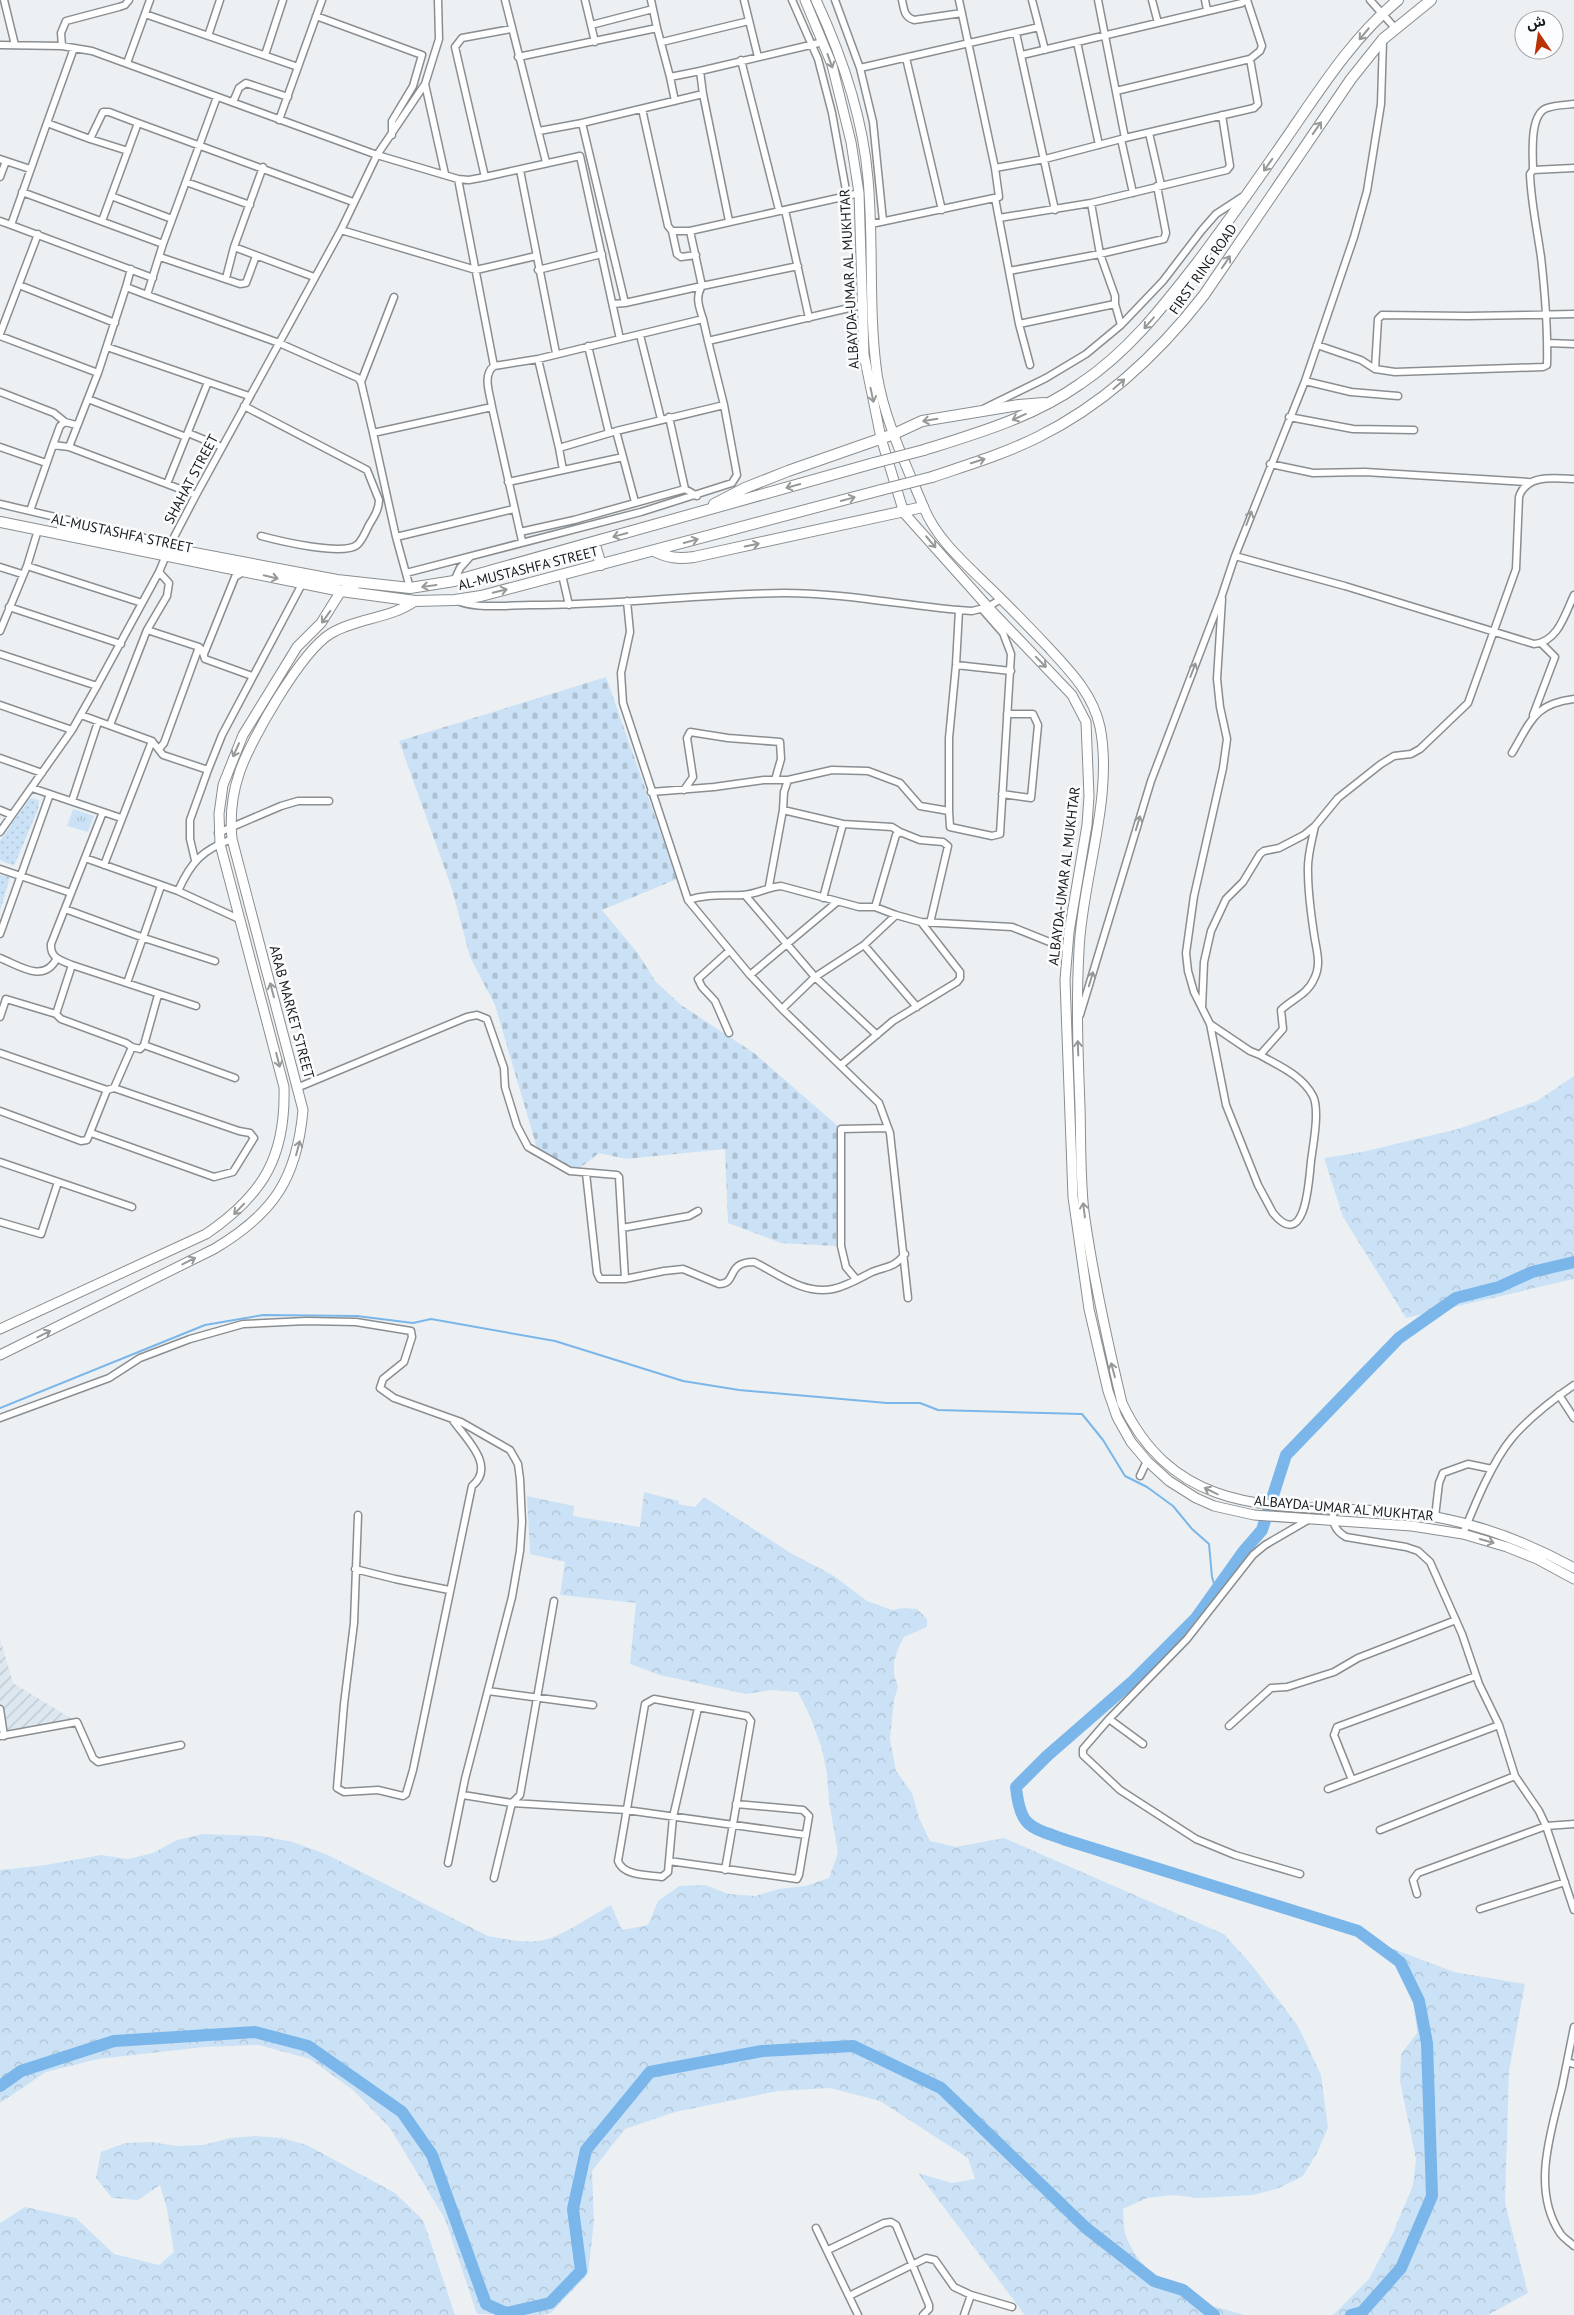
<svg xmlns="http://www.w3.org/2000/svg" width="1574" height="2315" viewBox="0 0 1574 2315" font-family="'PT Sans','Noto Sans Arabic',sans-serif">
<style>
.industrial{fill:url(#industrial-furrows)}
.grass{fill:url(#grass-tufts)}
.forest{fill:url(#forest-crowns)}
.cemetery{fill:url(#cemetery-stones)}
.garden{fill:url(#garden-dots)}
.lines{fill:none;stroke-linecap:round;stroke-linejoin:round}
.stream{stroke:#7ab6ea;stroke-width:2}
.river{stroke:#7ab6ea;stroke-width:12}
.minor-casing{stroke:#8a8e91;stroke-width:9}
.secondary-casing{stroke:#8a8e91;stroke-width:11}
.primary-casing{stroke:#8a8e91;stroke-width:12}
.minor{stroke:#fff;stroke-width:6}
.secondary{stroke:#fff;stroke-width:9}
.primary{stroke:#fff;stroke-width:10}
.primary-bridge-casing{stroke:#8a8e91;stroke-width:12;stroke-linecap:butt}
.primary-bridge{stroke:#fff;stroke-width:10}
.oneway{stroke:#979898}
.labels{text-anchor:middle;stroke-width:5;stroke-linejoin:round;paint-order:stroke}
.street-label{font-size:14px;fill:#18191a;stroke:#fbfdff}
</style>
<defs>
<pattern id="industrial-furrows" width="10" height="10" patternUnits="userSpaceOnUse" patternTransform="scale(1.25)"><rect width="10" height="10" fill="#dde7f0"/><path d="M-1 1l2-2M0 10L10 0M9 11l2-2" fill="none" stroke="#bdc6cd"/></pattern>
<pattern id="grass-tufts" width="24" height="20" patternUnits="userSpaceOnUse" patternTransform="scale(1.25)"><rect width="24" height="20" fill="#cbe2f6"/><path d="M3 7l-1-3M5 7V3M7 7l1-3M15 17l-1-3M17 17v-4M19 17l1-3" fill="none" stroke="#aec1d2"/></pattern>
<pattern id="forest-crowns" width="20" height="18" patternUnits="userSpaceOnUse" patternTransform="scale(1.25)"><rect width="20" height="18" fill="#cbe2f6"/><path d="M2 6a3 3 0 1 1 6 0M12 15a3 3 0 1 1 6 0" fill="none" stroke="#aec1d2"/></pattern>
<pattern id="cemetery-stones" width="16" height="16" patternUnits="userSpaceOnUse" patternTransform="scale(1.25)"><rect width="16" height="16" fill="#cbe2f6"/><path d="M2 7V4a2 2 0 0 1 4 0v3zM10 15v-3a2 2 0 0 1 4 0v3z" fill="#aec1d2"/></pattern>
<pattern id="garden-dots" width="8" height="8" patternUnits="userSpaceOnUse" patternTransform="scale(1.25)"><rect width="8" height="8" fill="#cbe2f6"/><path d="M2 2h.1M6 6h.1" fill="none" stroke="#aec1d2" stroke-width="1.8" stroke-linecap="round"/></pattern>
</defs>
<rect width="100%" height="100%" fill="#ecf0f3"/>
<!-- industrial -->
<path class="industrial" d="M0,1639L13,1683L77,1722L0,1736Z"/>
<!-- grass -->
<path class="grass" d="M73,809L94,816L88,832L67,826Z"/>
<!-- forest -->
<path class="forest" d="M1574,1076V1279L1406,1318L1343,1217L1324,1158L1362,1152L1458,1129L1537,1101Z
M644,1492L679,1501L678,1504L695,1507L704,1497L789,1552L834,1576L867,1601L892,1610L904,1608L917,1609L927,1619V1627L904,1637L898,1649L894,1662V1675L898,1687L894,1700L890,1739L896,1771L912,1793L919,1818L930,1841L956,1847L1004,1838L1224,1934L1251,1964L1298,2026L1321,2075L1328,2128L1317,2153L1303,2176L1279,2188L1253,2195L1199,2198L1173,2195L1147,2198L1123,2209C1124,2217 1123,2228 1126,2236C1137,2267 1172,2293 1203,2303C1216,2308 1230,2310 1244,2315H1025L918,2173L952,2183L975,2179L968,2158L880,2101L830,2088L778,2091L675,2112L625,2129L592,2171L594,2222L588,2274L551,2313L543,2315L477,2314L445,2219L390,2128L353,2090L310,2059L259,2045L204,2047L98,2059L46,2072L0,2103V1870L46,1865L101,1855L128,1859L153,1853L177,1840L203,1834L261,1836L293,1842L328,1855L488,1936C505,1939 521,1943 538,1941C557,1940 592,1915 611,1905L622,1930L648,1925L658,1901L679,1886L705,1885L729,1894L755,1896L779,1889L805,1886L829,1878L838,1853L829,1802L827,1774L822,1749L810,1716L798,1692L772,1690L746,1694L660,1675L630,1664L636,1603L560,1595L565,1562L530,1554L527,1496L574,1506L573,1516L640,1527Z
M1383,1945L1454,1972L1525,1984L1509,2071L1505,2203L1528,2293L1488,2315H1333L1369,2279L1393,2233L1413,2185L1416,2159L1400,2081L1401,2054L1417,2033C1415,1992 1404,1978 1383,1945Z
M255,2136L282,2138L307,2145L395,2193L423,2220L455,2315H0V2223L25,2207L76,2218L114,2254L159,2265L174,2252L167,2209L160,2185L138,2200L112,2198L96,2178L101,2152L125,2143L151,2142L177,2146L203,2145L230,2138Z"/>
<!-- cemetery -->
<path class="cemetery" d="M606,677L677,879L602,910L637,952L656,982L681,1005L754,1053L839,1127L836,1246L781,1243L728,1223L725,1149L626,1159L599,1153L580,1168L570,1167L537,1148L495,1005L470,957L452,889L399,741Z"/>
<!-- garden -->
<path class="garden" d="M30,798L39,800L38,809L14,866L0,860V841Z
M0,875L10,877L0,911Z"/>
<g class="lines">
<!-- stream -->
<path class="stream" d="M0,1408L205,1325L263,1315L357,1316L413,1323L431,1319L555,1341L683,1381L739,1390L887,1403H920L938,1410L1082,1414L1103,1440L1125,1476L1147,1487L1173,1506L1192,1529L1209,1544L1212,1577L1216,1590"/>
<!-- river -->
<path class="river" d="M0,2086L21,2071L114,2041L255,2032L308,2046L402,2112L432,2155L486,2304L506,2313L550,2303L581,2271L573,2209L586,2150L650,2072L762,2051L853,2046L941,2088L1086,2228L1154,2281L1183,2290L1214,2315
M1351,2315L1362,2312L1401,2268L1432,2196L1427,2043L1419,2001L1400,1962L1358,1931L1066,1840C1030,1827 1020,1828 1016,1787L1047,1756L1133,1681L1196,1618L1243,1552L1262,1530L1286,1455L1399,1338L1456,1298L1499,1287L1532,1272L1574,1262"/>
<defs>
<path id="minor" d="M4,0L15,45
M505,0L546,162
M585,0L595,42
M651,0L657,28
M744,0L758,57
M792,0L818,59L832,113L847,196L859,193
M835,0L860,68L873,122L883,221
M902,0C904,9 904,17 914,20L962,13
M959,0L995,168
M1032,0L1045,50
M1098,0L1125,138
M1152,0L1158,23
M1205,0L1207,10
M1370,0L1395,28
M145,14L298,67
M316,16L422,55L413,86L392,121V135
M591,25L653,9
M1016,33L1055,210
M208,36L220,0
M662,42L749,21
M1077,42L1099,145
M0,45L62,46L92,51L377,155L458,179L469,180L485,177L580,156L620,339L703,319L708,341L862,305
M62,46L61,33L66,21L119,7L125,5L129,0
M74,48L47,123L90,139
M265,55L283,0
M1022,55L1242,3L1245,0
M518,57L657,28L670,77
M906,58L942,210
M741,60L779,210
M127,63L150,0
M860,68L1039,27
M425,84L445,174
M1116,91L1250,59
M703,94L729,221
M217,97L163,244L147,295L279,343L358,378L361,382L373,433L492,407L522,541
M675,101L670,77L700,71
M233,102L239,88L246,83L288,97
M642,109L668,226L672,231H690L847,196
M279,120L322,0
M47,123L11,225L153,278
M582,123L703,94L700,71L823,42
M539,131L582,123L625,303L613,304
M1149,133L1161,185
M1121,139L1133,193
M128,151L90,139L103,112H109L138,123L353,202
M0,159L30,169
M520,170L556,353
M1533,170L1574,168
M0,177L6,161
M485,177L455,47L462,38L511,29
M458,179L494,366C482,375 490,394 492,407
M186,182L250,205
M22,192L163,244
M111,196L172,219
M995,198L1019,324L1115,304L1121,325
M1091,203L1100,254L1115,296V304
M785,210L809,318
M999,218L1091,203L1227,170L1230,166L1222,115
M0,221L11,225
M102,221L138,123
M871,224L999,197L995,168L1045,159L1125,138L1254,108L1258,104L1250,59L1260,51L1262,46L1247,0
M341,230L476,270L536,256
M672,231L677,254L681,257L696,255
M690,231L702,286L798,266
M234,247L314,277
M160,257L240,284L246,283L256,256
M131,269L126,287L147,295
M538,270L602,254
M1009,271L1100,254L1164,239L1166,233L1157,186
M226,278L234,247L263,167
M19,285L115,323
M625,303L702,286C695,297 699,307 703,319
M1019,324L1030,365
M0,334L38,234
M640,335L661,419
M0,336L98,373
M1548,343L1574,344
M1317,345L1361,360L1375,369L1395,372L1543,367L1547,365C1548,330 1545,293 1541,257C1537,229 1531,202 1530,174L1533,170C1533,155 1529,114 1547,108C1555,105 1565,105 1574,104
M588,346L609,433
M107,347L249,396
M538,359L559,448
M494,366L538,359L620,339
M1375,369L1378,319L1382,315L1467,316L1574,314
M1305,381L1351,392L1398,396
M361,382L394,297
M0,392L54,413L65,422
M88,399L186,437
M244,406L367,470L379,500C379,509 374,517 369,525C366,531 362,541 357,545C342,556 280,541 261,536
M985,408L1046,378L1086,354L1121,325L1163,281L1202,230L1216,214L1242,197
M669,417L685,489
M1289,417L1353,429L1414,430
M76,425L65,422L60,426L53,445L69,447L196,495
M188,433L222,447
M373,433L396,537L410,588
M0,447L46,463
M69,447L98,373L126,287
M623,457L635,502
M1270,464L1313,473L1365,472L1528,482
M563,470L559,448L613,432
M508,482L623,457L616,431L724,405
M167,484L208,382
M0,504L153,540L172,541
M30,511L53,445
M520,532L574,520L685,489L697,496
M396,537L514,509
M1235,556L1345,586L1534,644C1558,642 1565,614 1574,595
M27,566L142,603
M0,567L22,574
M406,573L641,512L732,483L737,475L724,405L708,341
M562,575L569,605
M454,581L460,568L470,557
M1222,599L1217,679L1220,707L1227,739L1223,768L1194,896L1186,953L1188,971L1194,992L1210,1024L1226,1105L1258,1185L1273,1213C1306,1253 1309,1179 1311,1161C1313,1145 1320,1110 1313,1096C1302,1075 1279,1066 1260,1055
M627,601L630,632L621,673L623,703L688,900L750,975L782,1009L879,1103L890,1133L908,1298
M460,602C481,609 509,605 531,605C616,605 700,594 784,593C848,593 910,607 972,611L988,607L1001,599
M9,607L121,644
M147,630L199,647L202,650L205,659L252,676
M0,631L27,566L38,530
M0,654L97,686
M204,654L235,577L245,571
M956,665L1011,671
M0,705L72,730
M81,715L152,741L163,755L208,770
M1533,715L1555,657L1542,644
M110,725L147,630L167,596L169,583L159,572
M159,749L164,743L199,647
M1512,753C1531,721 1534,704 1574,699
M0,758L42,773
M32,788L121,818
M684,790L693,777L687,738L690,732L728,738L780,742L781,759L775,780
M651,792L714,787L764,780H788L832,770L868,771L900,783L920,806L949,811L950,827L992,836L1000,834L1011,654L1003,633L982,609
M1002,794L1031,798L1038,725L1033,714H1007
M72,801L98,722
M0,810L12,815
M783,810L843,824L892,827L900,832L896,835L875,907
M949,811V738L956,665L959,610
M103,812L51,944C50,958 60,960 72,965L196,1006
M0,832L72,730L97,686L159,572L172,541L196,495L341,230L377,155L425,84L439,39L438,0
M900,832L920,840L943,842L948,846L930,923
M218,833L281,806L298,801H329
M85,858L178,891L239,919
M195,860L190,839V820L208,770L222,735L302,584
M104,865L152,741
M0,869L71,893
M769,886L783,810L784,792L788,780
M178,891C191,862 202,850 232,839
M745,895L815,977L877,1035
M823,898L843,824
M688,900C707,894 724,896 743,895C757,894 768,887 781,886L859,907H875L896,915L921,922L1012,927L1067,949
M65,909L144,938L215,961
M0,934L50,794
M864,945L917,1007
M729,951L698,979L702,987L715,1001L729,1033
M0,958C20,966 44,984 57,958
M750,975L837,902
M127,983L161,886
M1202,1008L1204,962L1211,931L1226,899L1243,882L1260,854L1264,851L1279,848L1304,835L1315,826L1338,798L1381,764L1394,756L1411,754L1420,749L1468,703L1516,569L1519,497C1526,474 1554,478 1574,479
M782,1009L815,977L864,945L896,915
M56,1014L72,965
M1080,1015L1151,781L1222,595L1235,556L1305,381L1354,237L1367,191L1381,104L1383,40
M0,1017L6,999L56,1014L61,1019L126,1043L132,1047L140,1049L144,1045L235,1078
M1210,1024L1250,1051L1260,1055L1283,1029L1281,1010C1292,999 1307,995 1314,979C1322,964 1316,949 1314,934C1311,914 1308,892 1308,872C1307,856 1312,841 1315,826
M144,1045L158,995
M0,1053L107,1090L114,1088L239,1131L250,1133L254,1138L233,1172L214,1177L91,1133
M841,1065L893,1021L957,982L960,978V972L921,922
M299,1087L467,1017L477,1015L487,1019L504,1068L505,1087L517,1126L528,1147L570,1171L617,1175L619,1177L625,1279
M114,1088L132,1047
M0,1111L81,1141L87,1140L107,1090
M0,1162L132,1207
M586,1173L597,1273L600,1279H625L664,1271L683,1269L719,1284C738,1284 725,1262 754,1262C779,1274 803,1295 833,1289C847,1286 860,1278 872,1272C887,1266 894,1268 905,1254
M0,1222L41,1234L58,1182
M622,1228L689,1216L698,1211
M856,1279L846,1267L841,1246V1129L888,1128
M1559,1395L1574,1418
M0,1418L109,1378L140,1358L190,1339L243,1324L306,1321L356,1322L411,1331L412,1337L404,1362L383,1379L380,1388L394,1398L461,1422L510,1450L518,1464L520,1479L522,1522L520,1551L512,1597L465,1779L448,1863
M1140,1476L1147,1461
M1333,1509C1332,1522 1334,1530 1346,1537L1406,1547L1418,1551L1430,1562L1462,1634L1479,1684L1499,1725L1515,1776L1539,1811L1546,1826L1574,1910
M358,1515L354,1623L344,1704L337,1788L344,1792L378,1790L403,1796L406,1794L413,1770L472,1486C497,1466 465,1438 452,1419
M1435,1517L1439,1483L1443,1473L1468,1464L1492,1469
M1463,1534C1475,1504 1492,1462 1512,1438C1530,1417 1552,1400 1574,1385
M355,1569L395,1579L449,1590
M488,1691L593,1705
M698,1708L673,1817L668,1872L662,1877C648,1875 623,1876 618,1861L645,1704L654,1699L747,1716L751,1721L725,1870
M0,1709L4,1736
M1109,1719L1143,1744
M1229,1726L1271,1688L1287,1687L1334,1672L1358,1658L1456,1620
M0,1736L77,1722L93,1758L98,1762L181,1745
M1352,1780L1334,1735L1337,1727L1476,1676
M1328,1789L1499,1725
M463,1795L512,1803L626,1810L806,1835
M1380,1830L1515,1776
M669,1861L797,1879L799,1875L809,1816L803,1810L736,1804
M1300,1874L1235,1855L1196,1839L1120,1790L1083,1755V1749L1109,1719L1187,1639L1253,1555L1265,1545L1308,1520
M494,1878L512,1803L520,1795L554,1601
M1417,1894L1413,1880L1418,1873L1546,1826L1574,1824
M1480,1909L1565,1882
M1574,2027C1570,2047 1566,2067 1562,2087C1551,2132 1531,2189 1560,2233C1563,2238 1570,2242 1574,2246
M1567,2062L1574,2064
M816,2228L858,2315
M828,2250L884,2223L891,2222L896,2225L929,2305V2309L923,2315
M849,2296L926,2258L935,2260L954,2287L971,2295
M964,2315L971,2295L1012,2307"/>
<path id="secondary" d="M805,0L832,65L851,142L859,193L864,355L881,438L904,513L988,607L1072,695L1086,722L1089,796L1087,825L1069,932L1065,980L1073,1197L1089,1309L1108,1391L1117,1417L1131,1442L1147,1461L1169,1481L1196,1498L1214,1506L1254,1515L1412,1526L1463,1534L1507,1547L1537,1559L1574,1579
M816,0C842,56 863,117 868,179C874,244 868,309 877,374C884,419 906,465 924,508C937,540 966,564 990,588C1010,607 1029,627 1048,647C1070,671 1093,694 1100,727C1114,797 1082,879 1079,950C1076,1003 1078,1055 1080,1107C1081,1142 1080,1177 1084,1212C1093,1277 1107,1340 1122,1403C1186,1539 1317,1496 1436,1517C1484,1526 1531,1544 1574,1568
M0,1329L206,1234C263,1195 286,1157 284,1087L220,844L219,814L223,785L243,735L297,647L321,623L341,591L358,583
M0,1355L214,1249C273,1214 297,1179 303,1110L232,839C230,818 232,795 239,774C249,742 301,652 330,634C356,618 390,619 415,601"/>
<path id="primary" d="M924,450C978,433 1033,417 1080,384C1128,352 1162,308 1197,263C1227,223 1256,182 1285,140C1319,91 1352,38 1398,0
M932,477C967,465 1004,454 1038,437C1105,404 1159,353 1204,295L1351,79L1383,39L1431,0
M714,504L745,488L788,471L894,434L922,421L1019,405L1044,403
M0,522L341,591L415,601L455,600L481,596L881,490
M62,528L337,580L410,588L454,581L874,463
M594,542L601,565
M654,551C668,558 678,559 694,557L923,507"/>
</defs>
<!-- minor casing -->
<use href="#minor" class="minor-casing"/>
<!-- secondary casing -->
<use href="#secondary" class="secondary-casing"/>
<!-- primary casing -->
<use href="#primary" class="primary-casing"/>
<!-- minor -->
<use href="#minor" class="minor"/>
<!-- secondary -->
<use href="#secondary" class="secondary"/>
<!-- primary -->
<use href="#primary" class="primary"/>
<defs>
<path id="primary-bridge" d="M874,463L924,450
M881,490L932,477"/>
</defs>
<!-- primary-bridge casing -->
<use href="#primary-bridge" class="primary-bridge-casing"/>
<!-- primary-bridge -->
<use href="#primary-bridge" class="primary-bridge"/>
</g>
<!-- one-way arrows -->
<defs><path id="oneway-shaft" d="M-6 0H5M1.5-3L5.5 0L1.5 3" fill="none" stroke-width="1.6" stroke-linecap="round" stroke-linejoin="round" transform="scale(1.25)"/></defs>
<g class="oneway">
<use href="#oneway-shaft" transform="translate(1364 34) rotate(130)"/>
<use href="#oneway-shaft" transform="translate(830 61) rotate(70)"/>
<use href="#oneway-shaft" transform="translate(1317 128) rotate(-55)"/>
<use href="#oneway-shaft" transform="translate(1268 165) rotate(125)"/>
<use href="#oneway-shaft" transform="translate(1226 262) rotate(-56)"/>
<use href="#oneway-shaft" transform="translate(1149 323) rotate(131)"/>
<use href="#oneway-shaft" transform="translate(1119 384) rotate(-41)"/>
<use href="#oneway-shaft" transform="translate(872 395) rotate(78)"/>
<use href="#oneway-shaft" transform="translate(1019 417) rotate(156)"/>
<use href="#oneway-shaft" transform="translate(930 420) rotate(171)"/>
<use href="#oneway-shaft" transform="translate(978 461) rotate(-18)"/>
<use href="#oneway-shaft" transform="translate(793 486) rotate(164)"/>
<use href="#oneway-shaft" transform="translate(848 499) rotate(-15)"/>
<use href="#oneway-shaft" transform="translate(1249 518) rotate(-69)"/>
<use href="#oneway-shaft" transform="translate(620 535) rotate(165)"/>
<use href="#oneway-shaft" transform="translate(691 541) rotate(-15)"/>
<use href="#oneway-shaft" transform="translate(931 542) rotate(50)"/>
<use href="#oneway-shaft" transform="translate(752 545) rotate(-12)"/>
<use href="#oneway-shaft" transform="translate(271 577) rotate(13)"/>
<use href="#oneway-shaft" transform="translate(429 586) rotate(172)"/>
<use href="#oneway-shaft" transform="translate(500 591) rotate(-14)"/>
<use href="#oneway-shaft" transform="translate(326 617) rotate(126)"/>
<use href="#oneway-shaft" transform="translate(1041 662) rotate(46)"/>
<use href="#oneway-shaft" transform="translate(1193 670) rotate(-69)"/>
<use href="#oneway-shaft" transform="translate(236 750) rotate(114)"/>
<use href="#oneway-shaft" transform="translate(1138 823) rotate(-73)"/>
<use href="#oneway-shaft" transform="translate(1091 979) rotate(-73)"/>
<use href="#oneway-shaft" transform="translate(272 990) rotate(-105)"/>
<use href="#oneway-shaft" transform="translate(1078 1048) rotate(-92)"/>
<use href="#oneway-shaft" transform="translate(278 1060) rotate(76)"/>
<use href="#oneway-shaft" transform="translate(298 1148) rotate(-75)"/>
<use href="#oneway-shaft" transform="translate(239 1209) rotate(134)"/>
<use href="#oneway-shaft" transform="translate(1084 1210) rotate(-97)"/>
<use href="#oneway-shaft" transform="translate(189 1261) rotate(-27)"/>
<use href="#oneway-shaft" transform="translate(44 1334) rotate(-27)"/>
<use href="#oneway-shaft" transform="translate(1113 1370) rotate(-105)"/>
<use href="#oneway-shaft" transform="translate(1211 1491) rotate(-154)"/>
<use href="#oneway-shaft" transform="translate(1487 1541) rotate(16)"/>
</g>
<g class="labels">
<!-- street labels -->
<g class="street-label">
<text transform="translate(1203 269) rotate(-55)" y="5">FIRST RING ROAD</text>
<text transform="translate(849 279) rotate(-93)" y="5">ALBAYDA-UMAR AL MUKHTAR</text>
<text transform="translate(191 479) rotate(-62)" y="5">SHAHAT STREET</text>
<text transform="translate(122 533) rotate(12)" y="5">AL-MUSTASHFA STREET</text>
<text transform="translate(528 568) rotate(-14)" y="5">AL-MUSTASHFA STREET</text>
<text transform="translate(1064 876) rotate(-83)" y="5">ALBAYDA-UMAR AL MUKHTAR</text>
<text transform="translate(292 1012) rotate(75)" y="5">ARAB MARKET STREET</text>
<text transform="translate(1344 1508) rotate(5)" y="5">ALBAYDA-UMAR AL MUKHTAR</text>
</g>
</g>
<!-- north arrow -->
<g transform="translate(1539 35) rotate(347)"><circle r="24" fill="#fbfdff" stroke="#a0a2a3"/>
<path d="M0-4L9 19L0 12L-9 19Z" fill="#bb3204"/>
<text y="-8" font-size="14" font-weight="bold" text-anchor="middle" fill="#18191a">ش</text>
</g>
</svg>
